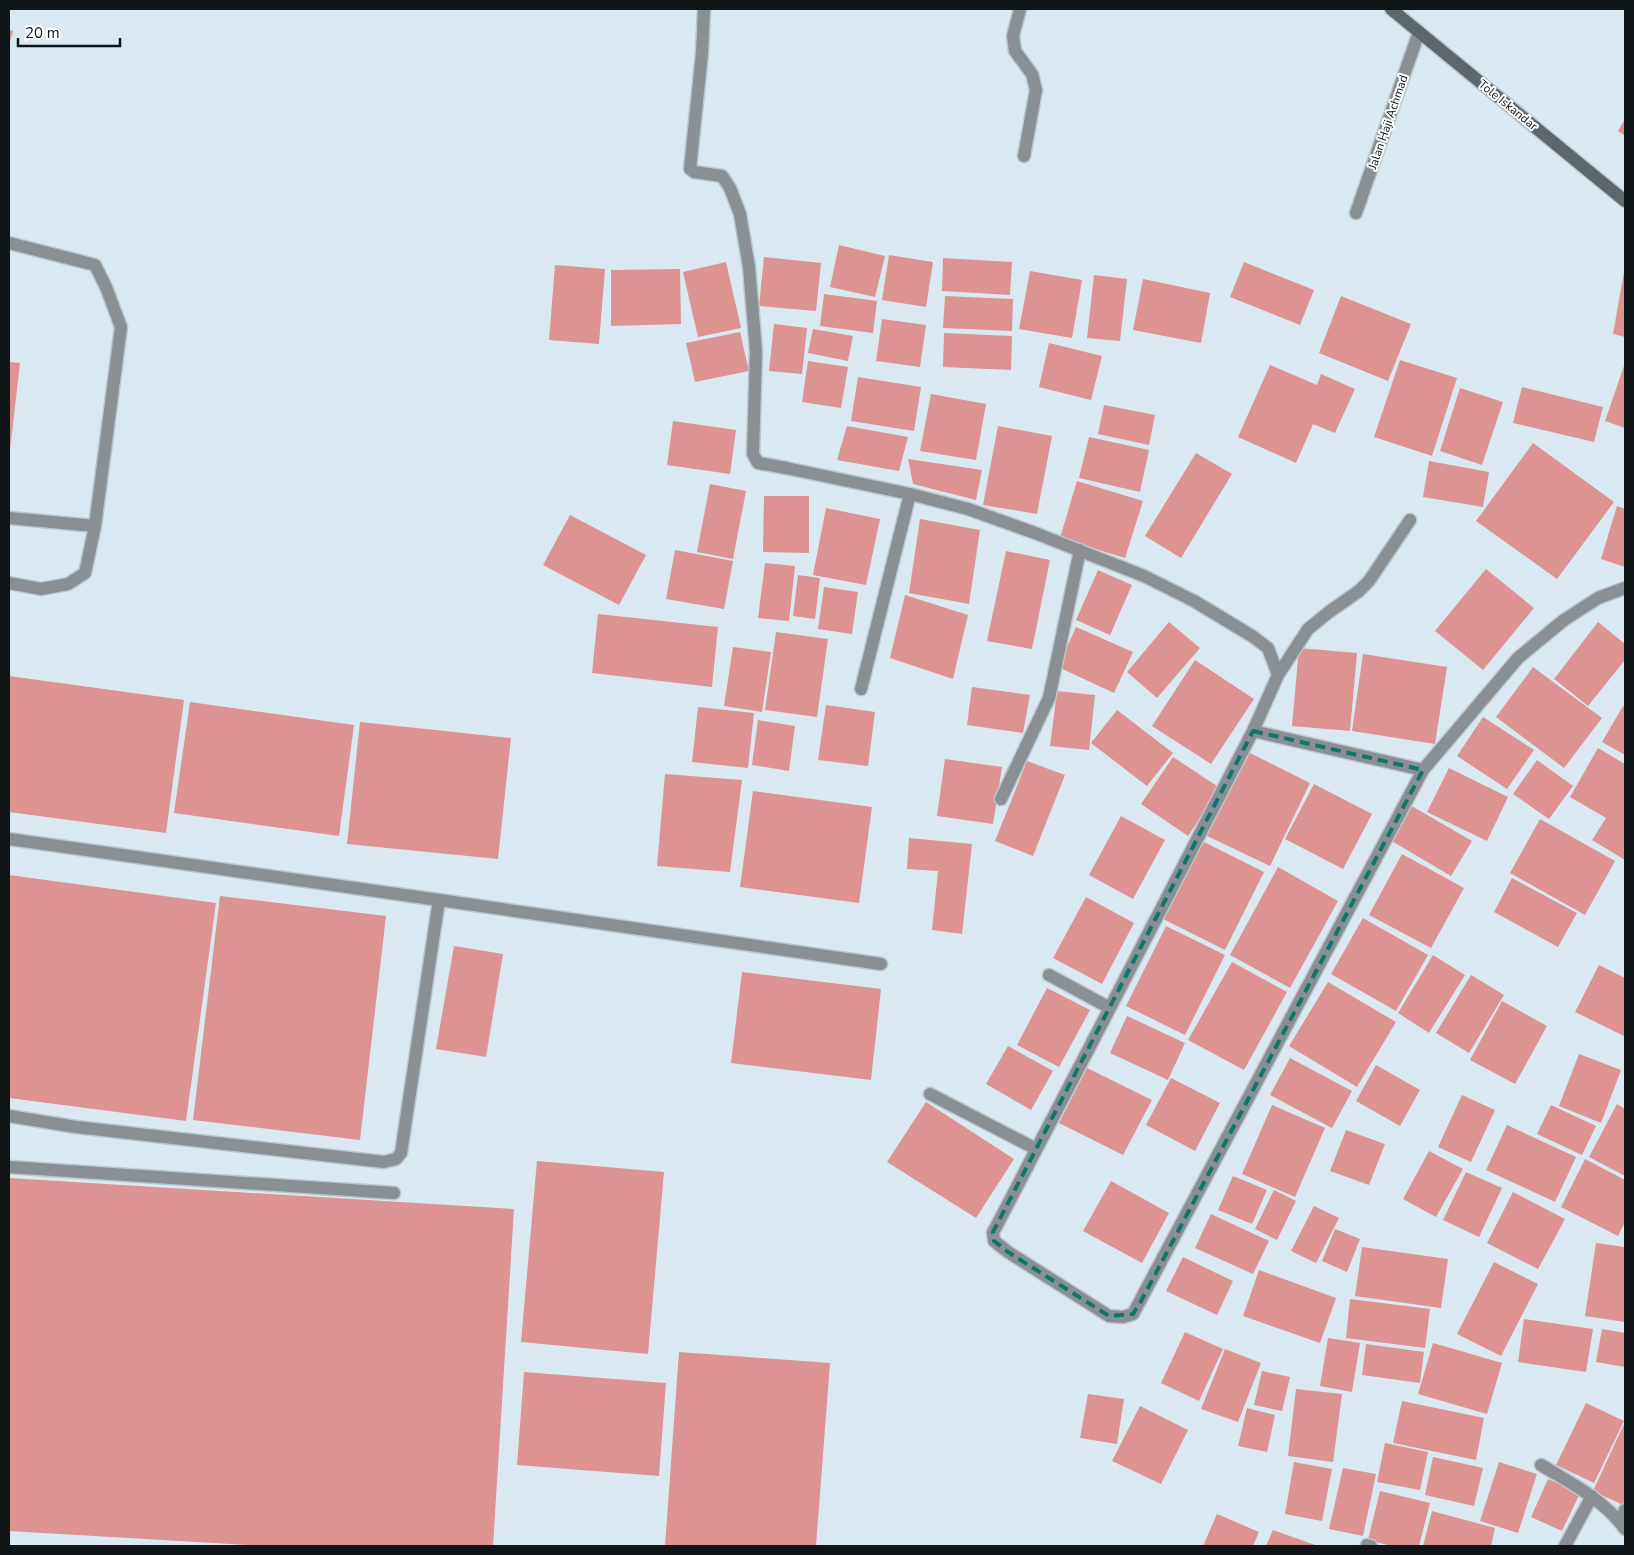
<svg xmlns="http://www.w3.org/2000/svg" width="1634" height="1555" viewBox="0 0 1634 1555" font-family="'Nunito Sans',sans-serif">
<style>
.building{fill:#dc9391}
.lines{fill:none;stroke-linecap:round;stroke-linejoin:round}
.service-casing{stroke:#bac7ce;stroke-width:15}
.minor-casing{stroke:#bac7ce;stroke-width:15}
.secondary-casing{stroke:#bac7ce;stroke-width:15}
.service{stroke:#898f93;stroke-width:12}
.minor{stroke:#898f93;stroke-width:12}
.secondary{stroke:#5d666b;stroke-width:12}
.marked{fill:none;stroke:#0f766e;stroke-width:4;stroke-dasharray:10 6;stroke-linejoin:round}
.labels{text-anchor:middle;stroke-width:4;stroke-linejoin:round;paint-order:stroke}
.street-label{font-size:12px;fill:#101518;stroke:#fff}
</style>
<rect width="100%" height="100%" fill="#dae9f1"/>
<!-- building -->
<path class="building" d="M9,30L13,31L9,46Z
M1625,119V136L1618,131Z
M839,245L885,256L875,297L830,287Z
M889,255L933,262L926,307L882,300Z
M764,257L821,263L816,311L759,306Z
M943,258L1012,262L1010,295L942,291Z
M726,262L741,328L698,337L683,272Z
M1244,262L1314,290L1300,325L1230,297Z
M555,265L605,269L599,344L549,340Z
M680,269L681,324L611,326V270Z
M1030,271L1082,280L1072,338L1019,329Z
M1624,272H1625V337L1613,334Z
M1094,275L1127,279L1120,341L1087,338Z
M1143,279L1210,293L1201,343L1133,330Z
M824,294L877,301L873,333L820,326Z
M945,296L1013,299L1012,331L943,328Z
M1341,296L1411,324L1388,381L1319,353Z
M882,319L926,325L920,367L876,361Z
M774,324L807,328L802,374L769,371Z
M813,329L853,336L848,361L808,353Z
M740,332L749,371L695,382L686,343Z
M944,333L1012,336L1011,370L943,367Z
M1049,343L1102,356L1091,400L1039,387Z
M1400,360L1457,378L1432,456L1374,437Z
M808,361L848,367L841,408L802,402Z
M9,362L20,363L10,450H9Z
M1625,363V428L1605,421Z
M1270,365L1317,385L1321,374L1355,389L1335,433L1313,424L1296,463L1238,437Z
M858,377L921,387L914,431L851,421Z
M1522,387L1603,407L1594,442L1513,423Z
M1460,388L1503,402L1482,465L1440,451Z
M931,394L986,404L976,460L920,451Z
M1104,405L1155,415L1149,445L1098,434Z
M673,421L736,430L730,474L667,465Z
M847,426L908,437L899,471L837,460Z
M998,426L1052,436L1037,514L983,505Z
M1089,437L1149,450L1140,492L1079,478Z
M1533,443L1614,502L1557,579L1476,521Z
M1196,453L1232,474L1181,558L1145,536Z
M908,459L982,470L976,500L913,484Z
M1429,461L1489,472L1483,507L1423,497Z
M1077,481L1143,501L1125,558L1060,538Z
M710,484L746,491L733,559L697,552Z
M764,496H809V553L763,552Z
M1617,506L1625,509V567L1601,559Z
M826,508L880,519L866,585L813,575Z
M570,515L646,555L619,605L543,565Z
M920,519L980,530L969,604L909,593Z
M675,550L733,561L724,609L666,599Z
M1006,551L1050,560L1032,649L987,641Z
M765,563L795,566L789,621L758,618Z
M1486,569L1534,608L1483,670L1435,631Z
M1098,570L1132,585L1110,635L1076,620Z
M798,575L820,578L815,619L793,616Z
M824,587L858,592L852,634L818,629Z
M905,595L968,615L953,679L890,658Z
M598,614L718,627L712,687L592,673Z
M1169,622L1200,648L1157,698L1127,672Z
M1598,622L1625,644V660L1588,706L1554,679Z
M1076,627L1133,652L1114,693L1058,667Z
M776,632L828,639L817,717L765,710Z
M733,647L771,652L762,712L724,706Z
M1299,648L1357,653L1350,731L1292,726Z
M1363,654L1447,667L1435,744L1352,731Z
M1195,660L1254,699L1211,764L1152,726Z
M1533,667L1602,718L1564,768L1496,717Z
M9,676L184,700L166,833L9,812Z
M972,687L1030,695L1023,733L967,725Z
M1057,691L1095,695L1089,750L1050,746Z
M190,702L354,725L339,836L174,813Z
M826,705L875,712L868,766L818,760Z
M1623,706L1625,708V755L1602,742Z
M698,707L754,713L748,768L692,762Z
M1117,710L1173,753L1147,786L1091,743Z
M1483,717L1534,750L1507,789L1457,756Z
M758,720L795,726L789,771L752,765Z
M360,722L511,738L498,859L347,844Z
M1598,748L1625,764V860L1592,840L1606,818L1570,797Z
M1246,751L1310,783L1270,866L1205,835Z
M1173,757L1220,788L1188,836L1141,804Z
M945,759L1002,767L993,824L937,816Z
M1537,760L1573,786L1549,819L1513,794Z
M1027,761L1065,775L1033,856L995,841Z
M1449,768L1508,797L1487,841L1427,812Z
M665,774L742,780L730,872L657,866Z
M1314,784L1372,814L1343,869L1285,839Z
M753,791L872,807L859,903L740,887Z
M1410,805L1472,841L1451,876L1390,840Z
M1121,816L1165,840L1133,899L1089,875Z
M1540,819L1615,861L1585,915L1510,873Z
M909,838L972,844L962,934L932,930L938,871L907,869Z
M1202,841L1264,872L1225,950L1163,919Z
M1402,854L1464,888L1431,948L1369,915Z
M1278,867L1338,901L1290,988L1230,955Z
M9,875L216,903L186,1121L9,1098Z
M1512,878L1577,913L1558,947L1494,912Z
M220,896L386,916L360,1140L193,1120Z
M1086,897L1134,923L1102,984L1053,958Z
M1363,918L1428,955L1396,1011L1331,974Z
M1166,926L1225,955L1185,1035L1126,1006Z
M454,946L503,954L486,1057L436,1049Z
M1433,955L1465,975L1429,1033L1398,1013Z
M1232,962L1287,992L1244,1070L1188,1040Z
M1599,965L1625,978V1033L1624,1036L1575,1012Z
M742,972L881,989L871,1080L731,1063Z
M1471,975L1504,995L1469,1053L1436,1033Z
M1328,982L1396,1022L1357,1087L1289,1046Z
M1047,988L1090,1010L1059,1067L1017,1045Z
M1502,1001L1547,1026L1515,1084L1470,1060Z
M1127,1016L1185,1043L1168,1080L1110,1053Z
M1008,1046L1053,1071L1031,1110L986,1084Z
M1579,1054L1621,1070L1601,1123L1559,1106Z
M1290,1058L1352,1091L1332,1128L1270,1095Z
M1376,1065L1420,1090L1400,1126L1356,1101Z
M1087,1068L1152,1100L1123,1155L1059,1123Z
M1171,1078L1220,1103L1195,1151L1146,1125Z
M1462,1095L1495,1110L1471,1162L1438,1147Z
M926,1102L1014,1159L976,1218L887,1162Z
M1617,1104L1625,1109V1176L1589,1157Z
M1272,1105L1325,1128L1295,1197L1242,1174Z
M1551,1105L1596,1126L1582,1155L1537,1134Z
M1507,1125L1576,1157L1555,1202L1486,1170Z
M1346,1130L1385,1144L1369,1185L1330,1171Z
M1429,1151L1463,1169L1436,1217L1403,1199Z
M1585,1159L1625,1180V1222L1618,1236L1561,1207Z
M537,1161L664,1172L648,1354L521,1342Z
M1466,1172L1502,1188L1479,1237L1443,1220Z
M1233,1176L1267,1190L1252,1224L1218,1210Z
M9,1178L514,1209L493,1546H263L9,1531Z
M1111,1181L1169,1213L1142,1263L1083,1231Z
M1274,1190L1296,1201L1277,1240L1255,1229Z
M1513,1192L1565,1219L1538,1269L1487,1243Z
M1314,1206L1339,1218L1316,1263L1291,1251Z
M1211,1214L1269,1241L1253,1274L1195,1248Z
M1335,1229L1360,1239L1347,1272L1322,1261Z
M1596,1243L1625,1247V1322L1585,1316Z
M1362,1247L1448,1259L1441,1308L1355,1296Z
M1183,1257L1233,1281L1217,1315L1166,1291Z
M1494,1262L1538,1284L1501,1356L1457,1334Z
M1259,1270L1336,1298L1320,1343L1243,1316Z
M1350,1299L1430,1309L1425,1348L1346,1338Z
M1524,1319L1593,1329L1586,1372L1518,1362Z
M1602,1329L1625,1333V1367L1596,1362Z
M1185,1332L1223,1349L1199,1401L1161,1383Z
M1328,1338L1360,1343L1352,1392L1320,1386Z
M1433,1343L1502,1363L1487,1414L1418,1394Z
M1366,1344L1424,1352L1420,1383L1362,1375Z
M1225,1349L1261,1363L1238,1422L1201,1409Z
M679,1352L830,1363L816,1546H665Z
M1262,1371L1290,1377L1282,1411L1254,1405Z
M524,1372L666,1383L659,1476L517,1465Z
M1296,1389L1342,1394L1333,1462L1288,1456Z
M1088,1394L1124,1399L1117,1444L1080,1438Z
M1402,1401L1484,1418L1476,1460L1393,1443Z
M1586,1403L1624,1421L1594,1483L1556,1465Z
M1140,1406L1188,1430L1161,1484L1112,1461Z
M1247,1408L1275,1415L1267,1452L1238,1446Z
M1625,1422V1499L1623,1505L1593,1491Z
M1385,1443L1428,1452L1420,1490L1377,1482Z
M1433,1457L1483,1468L1474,1506L1425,1495Z
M1294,1462L1332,1469L1322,1521L1285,1514Z
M1499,1462L1537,1474L1518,1533L1480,1521Z
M1343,1468L1376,1474L1363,1536L1329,1529Z
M1548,1479L1580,1493L1562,1531L1531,1517Z
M1380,1491L1430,1503L1419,1546H1392L1368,1540Z
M1432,1511L1495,1528L1491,1546H1423Z
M1217,1514L1259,1532L1253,1546H1203Z
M1273,1530L1318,1546H1266Z"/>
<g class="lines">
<defs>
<path id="service" d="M704,9L702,53L690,169L694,172L722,176L730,188L740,214L749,267L756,351L753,454L758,463L786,468
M9,243L95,265L106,287L121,327L95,526L85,573L68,584L41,589L9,583
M9,518L95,526
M9,839L439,900
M9,1116L76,1127L384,1162L396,1159L401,1153L439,900L881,964
M9,1167L394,1193"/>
<path id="minor" d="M1020,9L1013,36L1015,51L1032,74L1036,90L1024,156
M1356,213L1419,32
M786,468L910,494L968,509L1035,533L1144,576L1194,601L1252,636L1268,648L1278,675
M861,689L910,494
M1253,731L1278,675L1308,629L1329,612L1359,591L1369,581L1410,520
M1423,770L1253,731L1110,1008L996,1227L993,1232L994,1241L1008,1252L1109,1316L1123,1317L1133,1314L1423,770L1518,658L1564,620L1598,598L1625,588
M1001,799L1049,698L1080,550
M1049,975L1110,1008
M930,1094L1036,1149
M1541,1465C1571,1483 1604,1500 1625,1529
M1620,1522L1625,1510
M1367,1545L1371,1546
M1565,1546L1592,1496"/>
<path id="secondary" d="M1391,9L1625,201"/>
</defs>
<!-- service casing -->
<use href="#service" class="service-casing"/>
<!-- minor casing -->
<use href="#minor" class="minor-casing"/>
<!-- secondary casing -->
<use href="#secondary" class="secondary-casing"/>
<!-- service -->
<use href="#service" class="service"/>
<!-- minor -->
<use href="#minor" class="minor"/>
<!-- secondary -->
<use href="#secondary" class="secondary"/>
</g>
<!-- marked area -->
<path class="marked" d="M1253,731L1423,770L1140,1303L1133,1314L1109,1316L1008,1252L994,1241L993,1232Z"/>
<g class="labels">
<!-- street labels -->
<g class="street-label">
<text transform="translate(1508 105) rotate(39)" y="4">Tole Iskandar</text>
<text transform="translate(1388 122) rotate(-71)" y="4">Jalan Haji Achmad</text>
</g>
</g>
<!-- border -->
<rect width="1634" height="1555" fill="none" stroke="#101518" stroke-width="20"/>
<!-- scale -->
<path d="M18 38v8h102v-8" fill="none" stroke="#101518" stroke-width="2.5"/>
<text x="25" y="38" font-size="15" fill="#101518" stroke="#ffffff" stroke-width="4" paint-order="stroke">20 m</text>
</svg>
